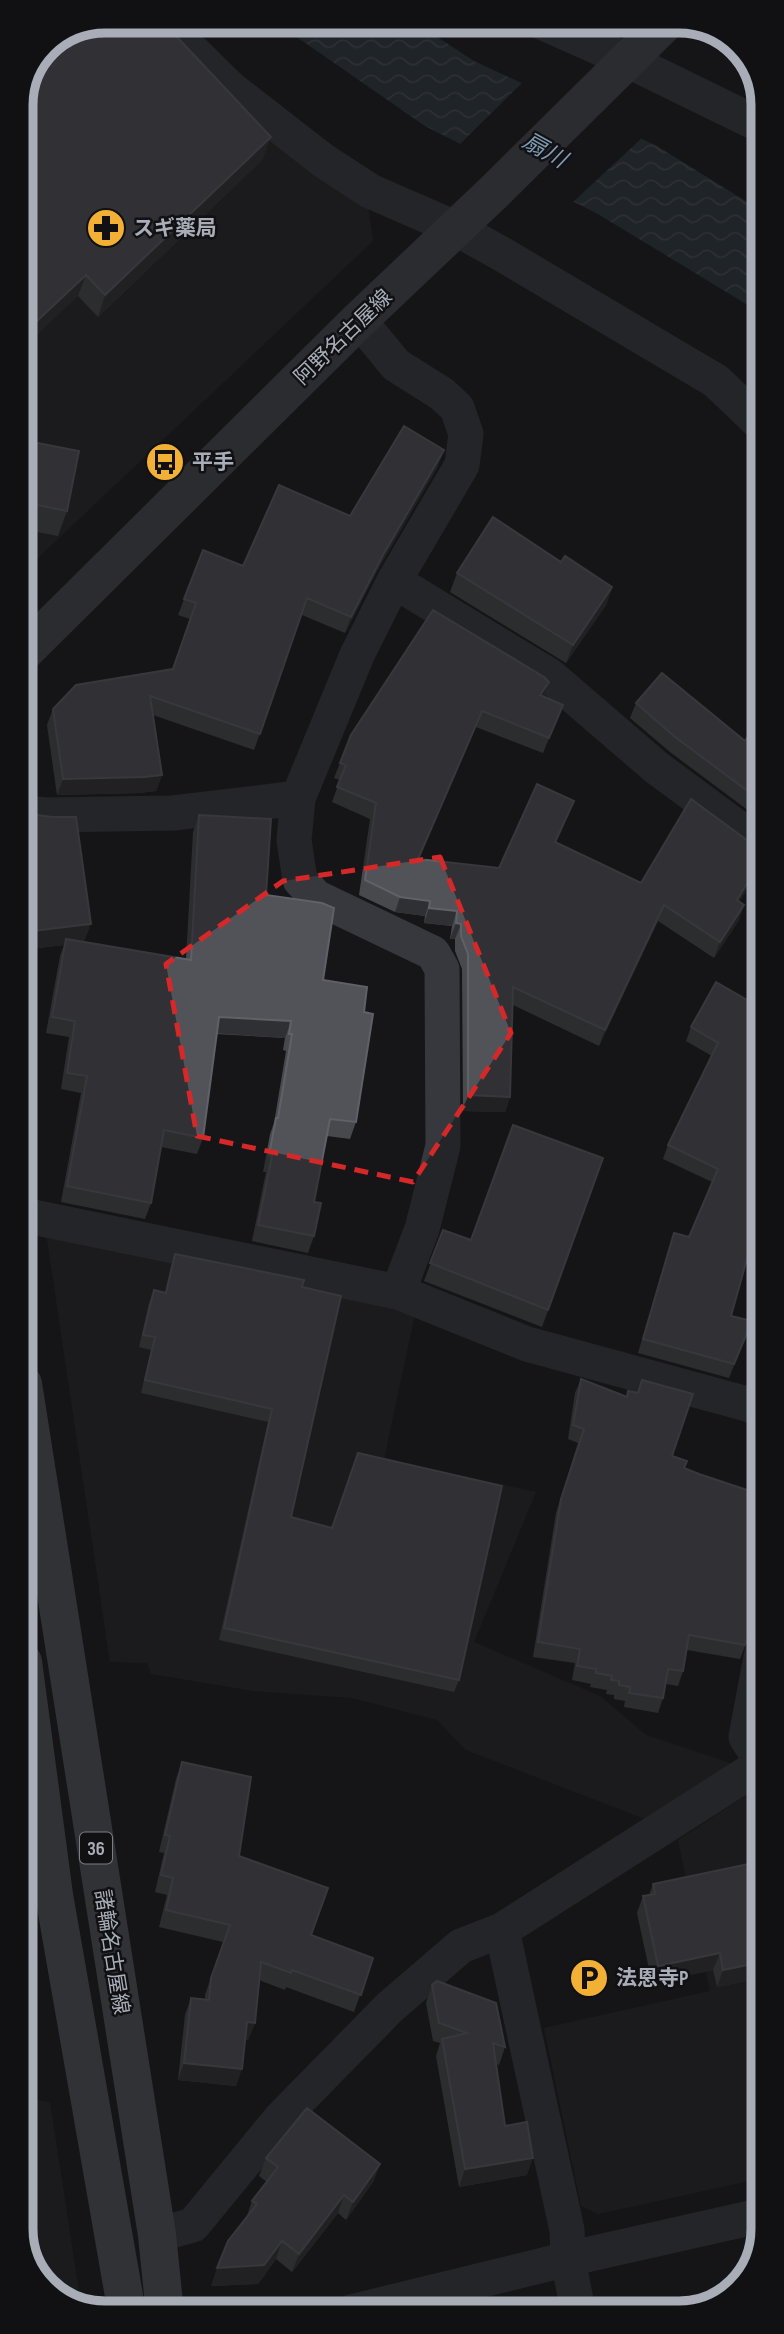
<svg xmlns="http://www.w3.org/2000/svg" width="784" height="2334" viewBox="0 0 784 2334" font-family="'Sofia Sans Condensed','Noto Sans JP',sans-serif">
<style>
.built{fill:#222225}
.water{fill:url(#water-waves)}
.pier{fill:#161618}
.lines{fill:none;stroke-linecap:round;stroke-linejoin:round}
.street{stroke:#37383d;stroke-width:35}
.secondary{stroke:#45474d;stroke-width:38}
.primary{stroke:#53555c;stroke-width:38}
.wall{fill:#47494d}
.shaded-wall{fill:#2f3033}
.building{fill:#525359;stroke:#5f6168;stroke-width:2}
.marked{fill:none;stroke:#d62828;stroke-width:5;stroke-dasharray:14 9;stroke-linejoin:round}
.labels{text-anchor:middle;stroke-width:5;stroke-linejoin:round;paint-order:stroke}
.shield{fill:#111113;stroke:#7b7e86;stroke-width:2}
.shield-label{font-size:19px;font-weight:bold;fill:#a8adb8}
.poi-label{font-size:21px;font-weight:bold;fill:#a8adb8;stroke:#111113;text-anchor:start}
.street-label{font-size:21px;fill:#a8adb8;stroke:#111113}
.water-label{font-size:23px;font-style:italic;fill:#7f9bb3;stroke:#111113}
.rim{fill:none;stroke:#a8adb8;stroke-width:9}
</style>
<defs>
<pattern id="water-waves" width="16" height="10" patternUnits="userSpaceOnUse" patternTransform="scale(1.75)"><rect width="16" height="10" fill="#2c353c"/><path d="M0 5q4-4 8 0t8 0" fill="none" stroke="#485056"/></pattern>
</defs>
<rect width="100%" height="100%" fill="#161618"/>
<!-- built -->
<path class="built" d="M105,21L368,206L373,241L22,573L21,100Z
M46,1232L416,1309L384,1459L536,1492L474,1642L600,1696L646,1735L733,1764L645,1819L466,1750L437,1720L352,1698L253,1691L151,1674L147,1663L110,1662Z
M762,1787L763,1981L752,1984L763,2030V2178L598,2214L581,2206L544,2028L710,1991L678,1840L756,1789Z
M24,2098L50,2102L81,2305L50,2292L24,2250Z"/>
<!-- water -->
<path class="water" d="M280,21H413L474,61L657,146L760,210L761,313L598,214L425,126L291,33Z"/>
<!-- pier -->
<path class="pier" d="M525,80L644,136L571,204L458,146Z"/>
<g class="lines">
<!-- street -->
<path class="street" d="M165,21L177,36L230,88L324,161L370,191L455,228L500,253L716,381L761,424
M539,21L627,60L760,125
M359,320L396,365L442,394L457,408L466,434L462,465L394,581L357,655L298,798L294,840L300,880L316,897L433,953L442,969L443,1146L422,1229L398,1292
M394,581L550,676L657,768L761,845
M22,813L47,815L173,813L298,798
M23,1215L398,1292L527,1344L762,1408
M762,1652L746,1737L762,1762
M502,1930L567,2230L568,2259L578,2311
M157,2235L193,2225L280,2119L390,2007L461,1946L502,1930L762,1764
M351,2312L568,2259L763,2215"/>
<!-- secondary -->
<path class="secondary" d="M22,654L359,320L494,192L667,21"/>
<!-- primary -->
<path class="primary" d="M23,1384L157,2235L165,2313
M23,1662L54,1895L127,2313"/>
</g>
<!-- wall -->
<path class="wall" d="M21,100L263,159L98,317L78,296Z
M22,440L67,511L58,536L22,529Z
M438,466L377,571L345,633L302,615L254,750L153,715L162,775L156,791L139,793L57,795L47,725L53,709L172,669L190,619L178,615L203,550L243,566L350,516Z
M561,562L612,587L606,605L566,663L450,592L457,573Z
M549,682L544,697L563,705L543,753L476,727L419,859L499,868L574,801L556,842L641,883L761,866L739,902V920L714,958L658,921L599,1046L513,1005L510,1097L505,1112L463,1111L462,969L455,951V939H450L452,926L424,923L425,916L395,912L359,895L370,819L332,802L340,780L334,778L340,763Z
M636,703L745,741L761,717V820L670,752L630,718Z
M22,813L84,942L186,959L193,832L199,815L266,895L323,980L364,1012L356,1122L350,1139L327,1136L314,1202V1236L308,1253L252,1241L266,1172H263L270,1134L274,1123L286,1051L283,1050L285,1038L216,1034L203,1138L197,1154L161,1147L151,1203L145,1219L61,1202L81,1093L61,1089L69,1037L46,1033L60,956L64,945L22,950Z
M761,1008L762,1229L756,1226L731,1316L752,1321L729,1378L638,1353L669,1247L674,1233L689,1237L712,1182L663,1159L668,1145L712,1056L686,1041L691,1027Z
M603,1158L542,1327L424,1281L443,1230L471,1240Z
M175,1254L302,1287L291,1517L459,1680L454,1692L219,1640L268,1422L141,1393L151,1350L139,1347L149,1303L154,1290L165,1293L171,1266Z
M581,1379L626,1397L638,1393L642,1380L672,1456L684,1468L699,1474L762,1495V1633H756L748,1638L740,1659L687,1650L683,1671L678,1686L666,1684L663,1698L658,1713L624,1707L625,1701L614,1699V1695L606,1694L607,1690L590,1687L591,1684L572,1680L575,1663L533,1657L556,1513L578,1443L568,1439L575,1393Z
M182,1762L239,1856L311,1935L373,1958L354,2012L286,1987L285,1990L259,1980L255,2023L248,2040H245L236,2086L178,2080L185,2015L191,1998L205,1999V1995L223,1942L159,1927L167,1895L155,1892L164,1853L159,1852L176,1779Z
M763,1861V2007L756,1979L717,1987L713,1970L652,1983L637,1913L643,1896L649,1895L653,1884Z
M432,1985L505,2047L499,2065L496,2064L505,2126L527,2175L459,2187L436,2056L440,2043L433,2041L426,2003Z
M266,2158L380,2164L373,2182L346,2220L338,2213L292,2272L276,2259L258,2284L211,2286L247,2216L252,2201L267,2182L259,2176Z"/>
<!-- shaded-wall -->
<path class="shaded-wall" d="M271,137L263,159L98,317L105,295Z
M86,275L78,296L21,350V336Z
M444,450L438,466L377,571L345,633L351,617L383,555Z
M612,587L606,605L566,663L573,645Z
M549,682L544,697L540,695Z
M482,711L476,727L412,874L418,859Z
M162,775L156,791L139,793L57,795L63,779Z
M574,801L568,816L550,857L555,842Z
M761,860V866L731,915L737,900Z
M400,897L430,901L425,916L395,912Z
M664,905L658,921L599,1046L605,1030Z
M744,905L739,920L714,958L720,942Z
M429,908L457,911L452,926L424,923Z
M456,923L461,924L455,939H450Z
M91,924L84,942L66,939L64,945L22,950V941L25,932Z
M219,1017L291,1021L285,1038L213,1033Z
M468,1095L510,1097L505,1112L463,1111Z
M752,1321L747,1335L729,1378L734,1364Z
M762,1618V1633H756L747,1638L752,1624Z
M720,1953L713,1970L652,1983L658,1966Z
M762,1962L756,1979L717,1987L723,1970Z
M247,2022L255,2023L248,2040L241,2039Z
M184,2063L242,2069L236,2086L178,2080Z
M533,2158L527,2175L459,2187L465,2169Z
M380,2164L373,2182L346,2220L353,2202Z
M344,2195L338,2213L292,2272L299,2254Z
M282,2241L276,2259L258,2284L211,2286L217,2268Z"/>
<!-- building -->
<path class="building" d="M105,21H162L271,137L105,295L86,275L21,336V100L46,45Z
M404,426L444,450L383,555L351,617L307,598L260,734L150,696L162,775L145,777L63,779L53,709L76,685L173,669L196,603L184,599L203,550L243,566L279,485L350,516Z
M22,440L79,451L67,511L22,502Z
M493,517L561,562L565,556L612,587L573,645L457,573Z
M433,610L544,677L549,682L540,695L563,705L549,738L482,711L418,859L499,868L537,784L574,801L555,842L641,883L691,799L755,846L761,848V860L737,900L744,905L720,942L664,905L605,1030L513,987L510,1097L468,1095V954L461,936V924L456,923L457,911L429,908L430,901L400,897L365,880L376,803L337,787L346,765L340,763L351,735Z
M662,673L745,741L761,717V801L675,737L636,703Z
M22,813L52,817H76L91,924L25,932L22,907Z
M199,815L271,819L266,895L322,903L334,908L323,980L367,987L364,1012L373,1014L356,1122L330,1119L314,1202L321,1203L314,1236L258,1225L272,1156L269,1155L276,1118H278L292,1034H289L291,1021L219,1017L203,1138L164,1130L151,1203L67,1186L87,1076L67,1073L75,1021L52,1017L66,939L191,960Z
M716,982L761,1008L762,1213L760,1212L731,1316L752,1321L734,1364L643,1339L674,1233L689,1237L718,1169L668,1145L718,1043L691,1027Z
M513,1125L603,1158L548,1310L430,1263L443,1230L471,1240Z
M175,1254L304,1280L302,1287L341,1296L291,1517L332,1528L358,1453L502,1486L459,1680L224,1628L272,1409L145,1380L155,1337L143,1335L154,1290L166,1293Z
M581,1379L627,1397L628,1391L638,1393L642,1380L693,1394L672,1456L687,1461L684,1468L699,1474L762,1495V1618L752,1624L745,1645L689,1635L683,1671L668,1669L663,1698L629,1693L630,1687L619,1685V1681L611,1680L612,1676L596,1673V1669L577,1666L580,1649L538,1642L561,1499L584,1429L573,1425Z
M182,1762L251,1777L239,1856L328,1888L311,1935L373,1958L361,1995L292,1970L291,1973L261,1962L255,2023L247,2022L242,2069L184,2063L191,1998L209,2000L211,1978L230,1925L166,1910L173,1878L161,1875L170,1836L165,1835Z
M763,1861V1963L762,1962L723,1970L720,1953L658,1966L643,1896L655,1894L653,1884Z
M437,1981L496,2003L505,2047L493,2043L505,2126L527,2122L533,2158L465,2169L442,2039L467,2033L439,2023L432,1985Z
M307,2108L380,2164L353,2202L344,2195L299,2254L282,2241L264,2265L217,2268L228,2241L257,2204L252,2201L278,2167L266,2158Z
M24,2171L41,2278L24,2250Z"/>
<!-- marked area -->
<path d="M0 0H784V2334H0ZM440,857L511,1033L413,1182L197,1136L166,964L283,881Z" fill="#161618" fill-opacity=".55" fill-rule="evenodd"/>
<path class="marked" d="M440,857L511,1033L413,1182L197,1136L166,964L283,881Z"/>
<!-- icons -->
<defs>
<symbol id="pharmacy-disc" viewBox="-11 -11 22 22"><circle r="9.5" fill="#f2b134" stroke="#111113"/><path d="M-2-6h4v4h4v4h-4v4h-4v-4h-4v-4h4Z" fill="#111"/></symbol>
<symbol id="bus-disc" viewBox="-11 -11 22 22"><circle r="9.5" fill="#f2b134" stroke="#111113"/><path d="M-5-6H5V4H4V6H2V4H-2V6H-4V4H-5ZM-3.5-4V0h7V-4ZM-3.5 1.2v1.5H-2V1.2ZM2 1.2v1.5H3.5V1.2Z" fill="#111"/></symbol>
<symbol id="parking-disc" viewBox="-11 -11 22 22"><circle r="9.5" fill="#f2b134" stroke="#111113"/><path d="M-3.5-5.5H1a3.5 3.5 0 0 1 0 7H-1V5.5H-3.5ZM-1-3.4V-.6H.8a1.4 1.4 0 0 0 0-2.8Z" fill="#111"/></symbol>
</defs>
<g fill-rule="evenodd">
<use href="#pharmacy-disc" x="84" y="206" width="44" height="44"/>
<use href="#bus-disc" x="143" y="440" width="44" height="44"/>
<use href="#parking-disc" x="567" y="1956" width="44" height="44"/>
</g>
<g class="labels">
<!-- shield labels -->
<rect class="shield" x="80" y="1832.5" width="32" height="31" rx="5"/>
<g class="shield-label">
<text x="96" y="1855">36</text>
</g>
<!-- poi labels -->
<g class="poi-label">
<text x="133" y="235">スギ薬局</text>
<text x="192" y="469">平手</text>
<text x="616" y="1985">法恩寺P</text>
</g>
<!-- street labels -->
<g class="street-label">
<text transform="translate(343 337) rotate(-44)" y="7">阿野名古屋線</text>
<text transform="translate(112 1952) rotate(81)" y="7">諸輪名古屋線</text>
</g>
<!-- water labels -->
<g class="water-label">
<text transform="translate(545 150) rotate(29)" y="8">扇川</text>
</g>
</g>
<!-- crop -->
<path d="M0 0H784V2334H0ZM105 33H679A72 72 0 0 1 751 105V2229A72 72 0 0 1 679 2301H105A72 72 0 0 1 33 2229V105A72 72 0 0 1 105 33Z" fill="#111113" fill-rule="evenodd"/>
<path class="rim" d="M105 33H679A72 72 0 0 1 751 105V2229A72 72 0 0 1 679 2301H105A72 72 0 0 1 33 2229V105A72 72 0 0 1 105 33Z"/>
</svg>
